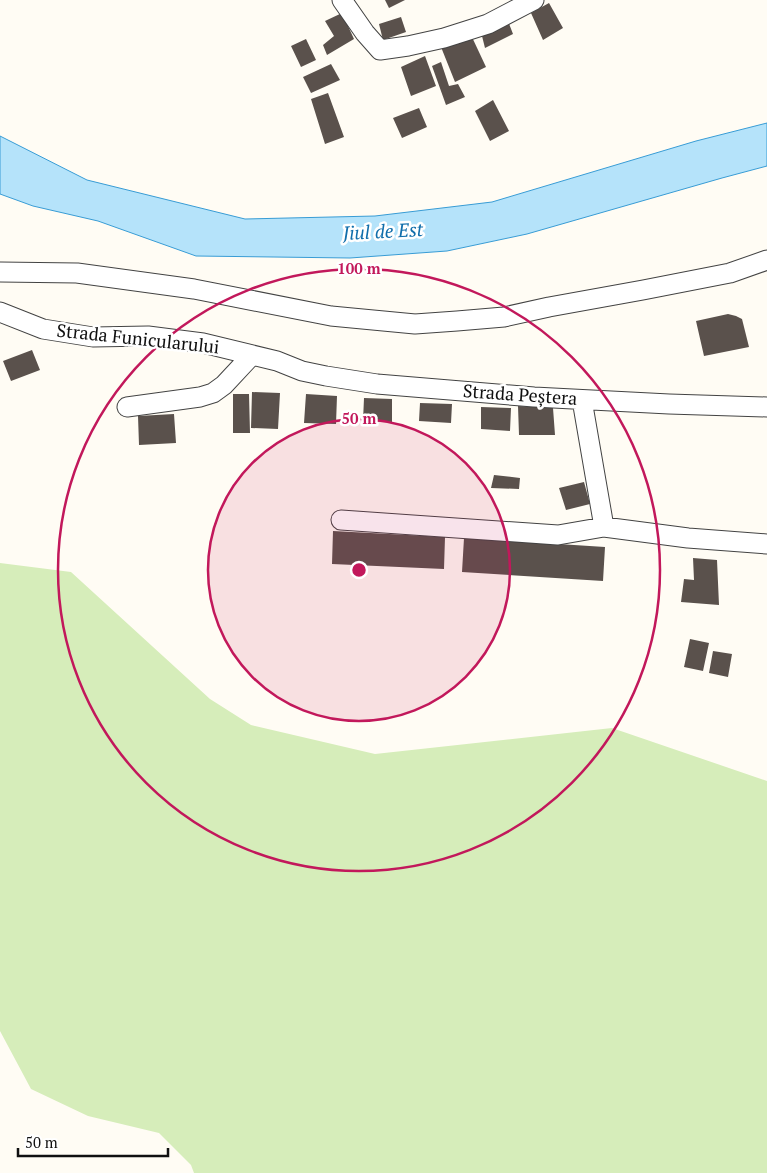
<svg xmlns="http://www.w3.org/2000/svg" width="767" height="1173" viewBox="0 0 767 1173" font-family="'PT Serif',serif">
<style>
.green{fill:#d6edba}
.water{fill:#b5e3fa;stroke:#389cd5}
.building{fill:#5a514c}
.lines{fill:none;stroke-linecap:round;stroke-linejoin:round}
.street-casing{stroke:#434343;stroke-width:21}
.street{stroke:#fff;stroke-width:19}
.ring{fill:none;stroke:#c2185b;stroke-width:2.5}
.labels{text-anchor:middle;stroke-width:5;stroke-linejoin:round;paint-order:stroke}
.street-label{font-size:18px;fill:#101010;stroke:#fff}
.water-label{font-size:19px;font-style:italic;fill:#116eab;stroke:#fff}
.centre{fill:#c2185b;stroke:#fff;stroke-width:2.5}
.ring-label{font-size:15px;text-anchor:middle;font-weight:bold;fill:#c2185b;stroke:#fff;stroke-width:5;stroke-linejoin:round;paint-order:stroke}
</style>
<rect width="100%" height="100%" fill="#fffcf4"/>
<!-- green -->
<path class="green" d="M0,563L71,572L210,699L251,725L375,754L612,728L767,781V1173H194L191,1165L159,1133L88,1116L31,1089L0,1031Z"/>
<!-- water -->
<path class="water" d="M767,123V166L722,178L527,234L447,251L350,258L196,256L98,221L33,206L0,194V136L87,180L245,219L375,216L492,202L696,141Z"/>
<!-- building -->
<path class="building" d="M385,0H405L389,8Z
M549,3L563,28L543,40L531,13Z
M342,13L354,39L327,55L323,45L334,36L325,21Z
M401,17L406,32L383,40L379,24Z
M508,21L513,34L485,48L481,32Z
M471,35L486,67L455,82L441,47Z
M306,39L316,60L301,67L291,46Z
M425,56L436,86L411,96L401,67Z
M441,62L449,86L458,84L465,97L446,105L432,66Z
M331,64L340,80L311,93L303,77Z
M328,93L344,137L325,144L311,99Z
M493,100L509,131L490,141L475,111Z
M419,108L427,127L402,138L393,118Z
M728,314L736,316L742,319L749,347L704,356L696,321Z
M32,350L40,370L11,381L3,361Z
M252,392L280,393L278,429L251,428Z
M233,394H249L250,433H233Z
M306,394L337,396L336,424L304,423Z
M364,398L392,399V422L363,421Z
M420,403L452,404L451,423L419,421Z
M518,406L553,408L555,435H519Z
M481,407L511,408L510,431L481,429Z
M174,414L176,443L139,445L138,416Z
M494,475L520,478L519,489L491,488Z
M584,482L590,504L566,510L559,488Z
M333,531L445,537L444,569L332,564Z
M464,538L605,547L603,581L462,572Z
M693,558L717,560L719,605L681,602L684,579L694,580Z
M690,639L709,643L703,671L684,667Z
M713,651L732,654L728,677L709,673Z"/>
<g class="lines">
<defs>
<path id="street" d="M342,0L365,33L380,50L408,46L444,38L488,24L534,0
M0,272L77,273L194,289L331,316L415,324L457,321L504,317L549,307L643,290L730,273L767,260
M0,312L43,329L93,337L148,336L203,343L277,361L302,371L326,376L377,384L534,397L669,404L767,407
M582,400L604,527
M127,407L200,397L213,393L224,385L252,355
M341,520L558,535L604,527L688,538L767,544"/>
</defs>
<!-- street casing -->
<use href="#street" class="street-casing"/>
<!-- street -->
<use href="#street" class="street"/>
</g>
<!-- distance rings -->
<circle cx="359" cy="570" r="151" fill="#c2185b" fill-opacity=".12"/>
<g class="ring">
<circle cx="359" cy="570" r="151"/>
<circle cx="359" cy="570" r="301"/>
</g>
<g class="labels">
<!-- street labels -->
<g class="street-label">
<text transform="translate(138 339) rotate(6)" y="6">Strada Funicularului</text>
<text transform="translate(520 395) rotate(4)" y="6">Strada Peștera</text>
</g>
<!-- water labels -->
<g class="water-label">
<text transform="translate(383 231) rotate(-3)" y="7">Jiul de Est</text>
</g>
</g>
<circle cx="359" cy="570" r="8" class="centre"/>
<g class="ring-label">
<text x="359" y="274">100 m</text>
<text x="359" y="424">50 m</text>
</g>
<!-- scale -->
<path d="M18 1148v8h150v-8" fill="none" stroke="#101010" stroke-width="2.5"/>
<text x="25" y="1148" font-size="15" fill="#101010" stroke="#ffffff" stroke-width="4" paint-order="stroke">50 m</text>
</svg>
